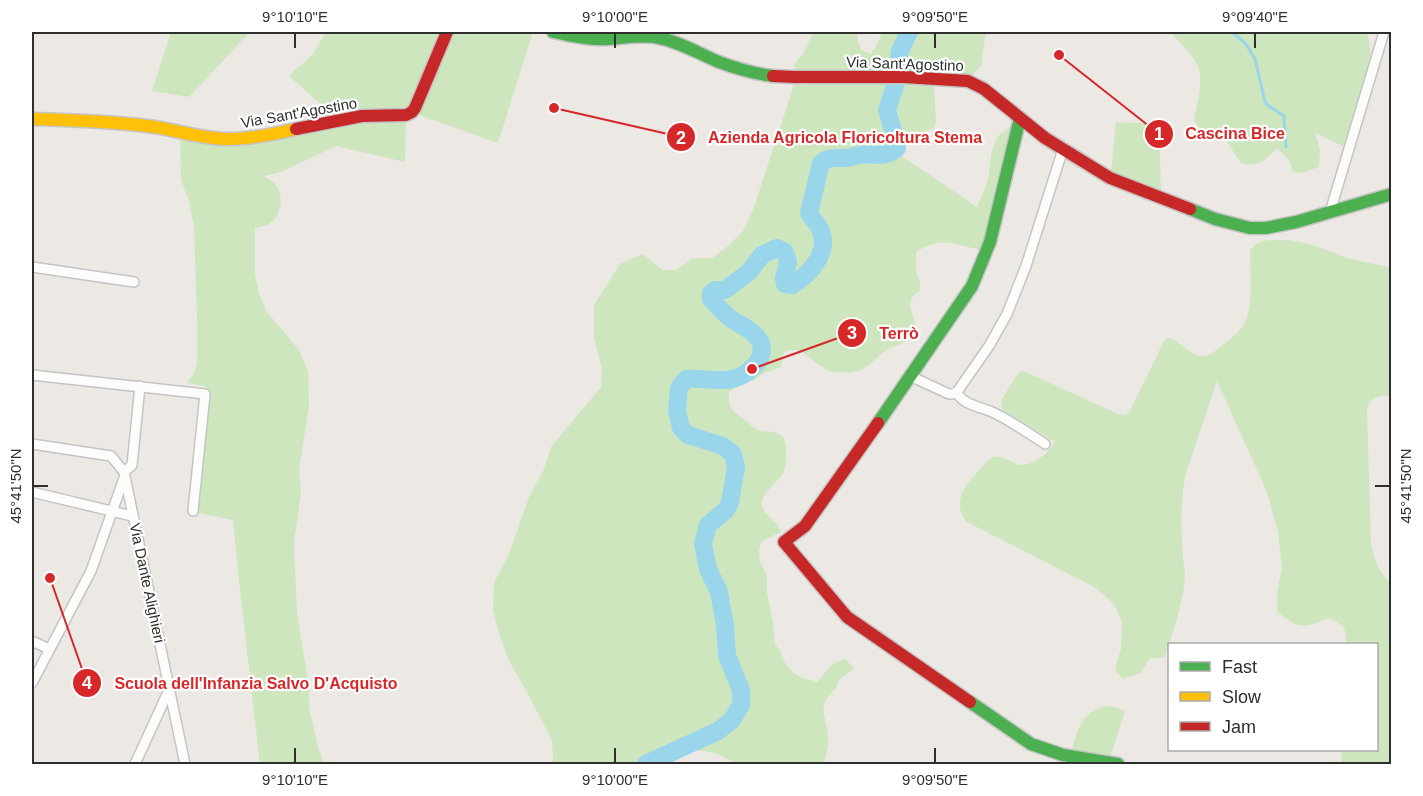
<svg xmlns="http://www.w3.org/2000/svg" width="1423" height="796" viewBox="0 0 1423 796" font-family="Helvetica,sans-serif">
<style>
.green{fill:#cee6be}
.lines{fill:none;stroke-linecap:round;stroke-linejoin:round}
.stream{stroke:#99d6ec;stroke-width:3}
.river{stroke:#99d6ec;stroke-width:18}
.street-casing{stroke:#c5c4c5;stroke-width:12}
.fast-casing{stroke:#c5c4c5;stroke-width:15}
.slow-casing{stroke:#c5c4c5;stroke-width:15}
.jam-casing{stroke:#c5c4c5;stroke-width:15}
.street{stroke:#fcfcfb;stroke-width:9}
.fast{stroke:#4caf50;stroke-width:12}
.slow{stroke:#ffc107;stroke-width:12}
.jam{stroke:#c62828;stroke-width:12}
.ticks{fill:none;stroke:#2e2e2e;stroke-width:2}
.labels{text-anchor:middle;stroke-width:4.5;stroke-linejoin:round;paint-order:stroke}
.street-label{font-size:15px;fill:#2e2e2e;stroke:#fff}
.leader{fill:none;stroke:#d62828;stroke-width:2}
.callout-dot{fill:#d62828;stroke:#fff;stroke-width:2}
.mark-label{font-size:18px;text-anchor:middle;font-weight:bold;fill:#fff}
.callout-label{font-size:16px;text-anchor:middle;font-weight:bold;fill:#d62828;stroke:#fff;stroke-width:4.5;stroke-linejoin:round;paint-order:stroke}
.neatline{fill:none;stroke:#2e2e2e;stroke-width:2}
.ticks-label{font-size:15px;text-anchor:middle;fill:#2e2e2e}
</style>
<rect width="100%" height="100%" fill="#ece8e4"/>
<!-- green -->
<path class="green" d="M171,32H250L189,97L152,91Z
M326,32H441L409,107L361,111L334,116L289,76L313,54Z
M450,32H533L498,143L416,114Z
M813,32H858L857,38L861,50L871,54L879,40L882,32H986L981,66L970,78L795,71L794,64L804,53Z
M1169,32H1367L1371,55L1345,147L1315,133L1320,149L1319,167L1302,173L1293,172L1289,160L1277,148C1265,161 1259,167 1241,163L1225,139L1204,133L1194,121C1196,105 1202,89 1200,73C1198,59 1179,41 1169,32Z
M879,82H905L934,85L936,121L934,128C923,130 916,139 904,142L900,148V155L977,207L988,180L992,150L998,136L1011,126L1021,134L981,250C954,245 943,235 916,252V273L920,282V291C899,303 920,317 914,333C911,342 898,344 891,348C880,353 872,364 861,370C855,372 848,373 842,372C839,372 836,373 833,372C816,368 802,342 784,352L781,367L764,373L754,380L739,386L729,392C728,410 734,412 747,422C751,425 754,428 758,430C767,433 778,429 784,439C786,443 786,448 786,452C786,458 786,466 784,471C779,483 760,492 762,506C765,518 779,520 781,532L761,542L759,551L760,561L767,575V592L773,622L775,644L780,651L785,663L794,673L802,678L817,682C830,670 825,665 845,659L854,668C848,676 838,675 837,687C816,708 825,711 828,735C829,745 826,755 824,764H737L715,753L696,750L678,754L659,764H550L553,760L552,740L522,683L509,661L499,633L493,610L494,583L509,554L529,497L544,469L551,447L601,387L602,368L594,338V305L620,264L643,254L662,270H676L693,258H712L727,247L743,231L753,210L794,85Z
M406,118L405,162L336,146L281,172L264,176C266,178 269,179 272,181C285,192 283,215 269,224C265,226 259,227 255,228V274L259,294L267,312L299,350L308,371L309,406L299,470L301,493L294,543L297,612L309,687V707L318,747L324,764H260L241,599L233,520L198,513L209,392L208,388L204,386L187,383L193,375L197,364V320L194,226L189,201L181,180L180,136L208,141L363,121Z
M1116,122L1159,124L1161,191L1111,172Z
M1281,240C1303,240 1324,249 1345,257C1360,262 1376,264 1391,268V395C1379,397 1373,395 1367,408L1371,544C1374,559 1379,573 1391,583V764H1341L1342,750H1376V644H1346C1347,628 1343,624 1328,618C1304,629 1298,630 1277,611V592L1282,568L1278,532L1267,492L1217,381L1186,473C1180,501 1181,528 1183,557C1183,563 1185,569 1185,575C1184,603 1173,630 1165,657L1149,659L1141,673L1122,679L1116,671V665L1121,649L1122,622L1114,604L1096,588L967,522C950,502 966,485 980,469C984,465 988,458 994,457C1002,455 1009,461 1016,464C1031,469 1048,453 1055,442L1004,411L1001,406L1002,399L1018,373L1021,371L1026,372L1118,414L1125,415L1130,411L1164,341L1167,338C1181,339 1190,358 1204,356C1211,356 1218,348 1224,344C1232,338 1242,330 1246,320C1253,304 1250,268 1250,250C1259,238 1267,241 1281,240Z
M1105,706L1115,707L1125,711L1109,761L1070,755C1079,730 1078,715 1105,706Z"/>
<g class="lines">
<!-- stream -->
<path class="stream" d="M1232,32L1246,44L1255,59L1265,102L1270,107L1284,116L1286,147"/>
<!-- river -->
<path class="river" d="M646,764L718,731L732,720L741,705V690L727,656L725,625L719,592L708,569L703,544L708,525L726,510L730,502L736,467L733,454L723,446L688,435L681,428L677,411L679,388L686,379C710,377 730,387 750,370C754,367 757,364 759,360C763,352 763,345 758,338C749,327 741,326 731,319C724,313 717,306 711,299V293L716,290H725L749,272L762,255L777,248L785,252L788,262L784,278L785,284L793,285C810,273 831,252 820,229C817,223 812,218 809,213L821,163C828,157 835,158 844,158C849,158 854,156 859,155C873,153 886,159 897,148L896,141L887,110L895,86L900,51L909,32"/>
<defs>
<path id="street" d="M1330,212L1384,32
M32,267L134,282
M32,375L205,394L193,511
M910,376L949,394H952L957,392L989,346L1007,314L1026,266L1063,149
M957,392C961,404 981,407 992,412C1010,420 1028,433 1045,444
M32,444L111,456L124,472L185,764
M124,472L132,465L140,386
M32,492L132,516
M32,641L49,649
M32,683L91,571L124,478
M135,764L169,690"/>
<path id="fast" d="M553,32C571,36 589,40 608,39C625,38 642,34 659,38C681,42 699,54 719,62C735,68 757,74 773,76
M1190,209L1215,219L1250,228H1266L1296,222L1392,194
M878,423L972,286L990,242L1020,118
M970,702L1031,744L1063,755L1118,764"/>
<path id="slow" d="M32,119C70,120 109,121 147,126C174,129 201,139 228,139C250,139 275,134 296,129"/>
<path id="jam" d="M773,76L795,77H904L968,81L984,89L1045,138L1110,178L1190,209
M296,129L362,116L406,115L412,112L415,108L447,32
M878,423L805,526L784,542L847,617L970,702"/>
</defs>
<!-- street casing -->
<use href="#street" class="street-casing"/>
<!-- fast casing -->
<use href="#fast" class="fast-casing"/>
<!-- slow casing -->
<use href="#slow" class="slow-casing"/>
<!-- jam casing -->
<use href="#jam" class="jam-casing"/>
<!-- street -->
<use href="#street" class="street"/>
<!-- fast -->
<use href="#fast" class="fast"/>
<!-- slow -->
<use href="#slow" class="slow"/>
<!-- jam -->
<use href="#jam" class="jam"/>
</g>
<!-- ticks -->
<path class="ticks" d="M295,33V48M615,33V48M935,33V48M1255,33V48M33,486H48M1375,486H1390M295,748V763M615,748V763M935,748V763"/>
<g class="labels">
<!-- street labels -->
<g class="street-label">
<text transform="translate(905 64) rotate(2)" y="5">Via Sant'Agostino</text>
<text transform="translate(299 113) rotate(-10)" y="5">Via Sant'Agostino</text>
<text transform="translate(147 583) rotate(78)" y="5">Via Dante Alighieri</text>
</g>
</g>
<!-- callouts -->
<path class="leader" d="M1059 55L1159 134M554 108L681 137M752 369L852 333M50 578L87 683"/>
<g class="callout-dot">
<circle cx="1059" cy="55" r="6"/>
<circle cx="554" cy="108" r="6"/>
<circle cx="752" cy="369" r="6"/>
<circle cx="50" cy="578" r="6"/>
<circle cx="1159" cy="134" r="15"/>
<circle cx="681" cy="137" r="15"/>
<circle cx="852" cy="333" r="15"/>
<circle cx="87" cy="683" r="15"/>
</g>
<g class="mark-label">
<text x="1159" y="140">1</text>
<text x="681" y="144">2</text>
<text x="852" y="339">3</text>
<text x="87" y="689">4</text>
</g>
<g class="callout-label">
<text x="1235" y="139">Cascina Bice</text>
<text x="845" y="143">Azienda Agricola Floricoltura Stema</text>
<text x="899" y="339">Terrò</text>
<text x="256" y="689">Scuola dell'Infanzia Salvo D'Acquisto</text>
</g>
<!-- border -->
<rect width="1423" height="796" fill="none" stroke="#ffffff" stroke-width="66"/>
<!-- legend -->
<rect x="1168" y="643" width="210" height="108" fill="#ffffff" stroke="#ababab" stroke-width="1.5"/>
<rect x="1180" y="662" width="30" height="9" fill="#4caf50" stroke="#ababab" stroke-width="1.5"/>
<text x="1222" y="673" font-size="18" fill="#2e2e2e">Fast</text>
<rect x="1180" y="692" width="30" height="9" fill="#ffc107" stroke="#ababab" stroke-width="1.5"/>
<text x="1222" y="703" font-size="18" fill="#2e2e2e">Slow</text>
<rect x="1180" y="722" width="30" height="9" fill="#c62828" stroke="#ababab" stroke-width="1.5"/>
<text x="1222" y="733" font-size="18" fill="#2e2e2e">Jam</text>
<rect x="33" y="33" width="1357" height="730" class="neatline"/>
<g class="ticks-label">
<text x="295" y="22">9°10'10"E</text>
<text x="615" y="22">9°10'00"E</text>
<text x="935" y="22">9°09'50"E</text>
<text x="1255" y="22">9°09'40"E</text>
<text transform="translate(1406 486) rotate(-90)" y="5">45°41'50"N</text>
<text transform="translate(16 486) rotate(-90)" y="5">45°41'50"N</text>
<text x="295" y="785">9°10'10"E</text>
<text x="615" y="785">9°10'00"E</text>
<text x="935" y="785">9°09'50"E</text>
</g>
</svg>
